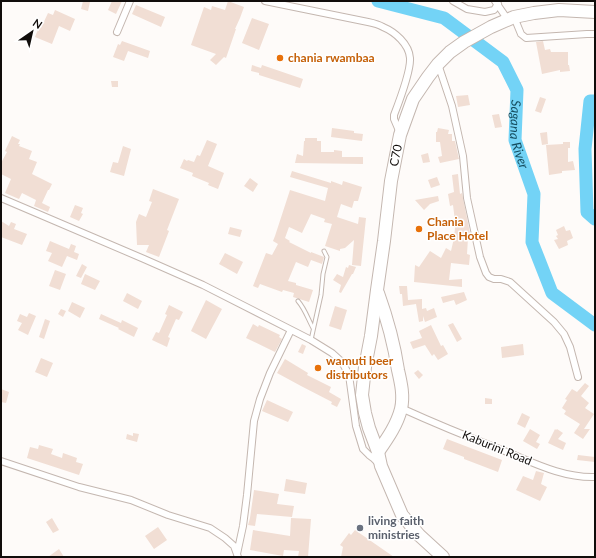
<svg xmlns="http://www.w3.org/2000/svg" width="596" height="558" viewBox="0 0 596 558" font-family="Lato,sans-serif">
<style>
.lines{fill:none;stroke-linecap:round;stroke-linejoin:round}
.river{stroke:#73d3f6;stroke-width:13}
.building{fill:#f1ded4}
.lane-casing{stroke:#c4b7b0;stroke-width:5}
.street-casing{stroke:#c4b7b0;stroke-width:8}
.highway-casing{stroke:#c4b7b0;stroke-width:14}
.lane{stroke:#fff;stroke-width:3}
.street{stroke:#fff;stroke-width:6}
.highway{stroke:#fff;stroke-width:12}
.food-dot{fill:#e8710a;stroke:#fff;stroke-width:1.5}
.worship-dot{fill:#6b7280;stroke:#fff;stroke-width:1.5}
.labels{text-anchor:middle;stroke-width:3;stroke-linejoin:round;paint-order:stroke}
.food-label{font-size:12px;font-weight:bold;fill:#c56008;stroke:#fff;text-anchor:start}
.street-label{font-size:12px;fill:#110d0b;stroke:#fff}
.worship-label{font-size:12px;font-weight:bold;fill:#5b616d;stroke:#fff;text-anchor:start}
.water-label{font-size:13px;font-style:italic;fill:#154d5f;stroke:#fff}
</style>
<rect width="100%" height="100%" fill="#fefbf9"/>
<g class="lines">
<!-- river -->
<g class="river">
<path id="s1" d="M378,1L444,18L503,62L517,90L515,140L534,194L532,242L552,293L595,325"/>
<path d="M595,101H590L585,149L587,212L595,219"/>
</g>
</g>
<!-- building -->
<path class="building" d="M83,1L90,2L88,11L81,9Z
M112,1H122L116,14L108,10Z
M228,1L244,7L240,18L235,29H236L226,58L224,57L216,65L210,60L216,54L191,45L204,7L211,10L212,6L225,10Z
M136,5L165,17L161,27L132,14Z
M55,10L75,19L70,31L59,26L52,44L35,37L39,27L41,28L48,13L53,15Z
M252,18L269,24L259,50L242,43Z
M122,41L150,51L148,58L128,51L124,61L113,57L118,44L120,45Z
M543,41L545,50L550,49L551,52H568V65H569L570,71L560,72V70L542,74L536,42Z
M252,65L261,68L262,65L303,79L300,88L259,75V73L251,71Z
M111,81H118V87H112Z
M468,95L470,105L458,107L456,96Z
M540,97L546,99L541,113L535,111Z
M499,114L502,127L495,128L492,115Z
M332,128L354,131V133L363,134L362,141L331,137Z
M438,128L449,130L448,134H452V141H455L459,159L440,163L438,157L442,156L440,142H436V132H437Z
M547,132L548,144L542,145L540,133Z
M12,136L20,140L18,144H20L19,146L32,151L29,159L37,162L32,174L52,184L49,190H48L42,203L50,207L48,212L34,206L36,200L22,193L19,199L5,193L11,179L1,174V163L7,152L5,151Z
M305,138H317V141H321V152H334V150L342,151V157H363V164L295,163L297,154L303,156L304,141H305Z
M207,140L217,144L208,166L224,173L218,189L208,185L209,183L192,176L193,173L180,168L184,159L187,161L188,160L194,162L197,155L200,156Z
M563,142H570V148H568V162L573,161L575,170L562,171V173L549,175L546,145L563,144Z
M123,146L131,149L124,176L110,172L113,162L118,163Z
M428,153L430,162L423,163L421,155Z
M292,171L331,183V181L342,185L343,181L362,187L358,201H354L352,208L341,204L337,217L358,224L359,217L366,218L361,266L352,265L354,240L345,248L340,249V251L325,246L332,224L324,222L325,219L311,214L302,233L289,227L285,238L290,241L289,242L311,253V252L324,257L322,264L311,260L308,267L296,262L288,281L296,283V285L313,290L309,302L293,297L294,293L283,290L282,292L260,284L258,288L253,286L266,253L272,255L278,244L273,241L275,236L290,190L325,201L328,188L290,177Z
M458,174L460,194L462,193L471,238H468L467,254L470,255L469,265L451,263L449,280L462,279V287L414,282L415,265L419,267L430,251L441,258L446,248L451,251L454,238L455,228L454,221H455L453,205L450,206L448,194L454,192L452,175Z
M437,177L440,185L431,188L428,180Z
M250,178L258,184L253,192L244,186Z
M153,189L179,199L167,230L169,231L159,257L146,252L149,245H137L136,222L139,214L146,217L152,202L149,201Z
M438,196L439,201L430,204L424,210L415,200Z
M75,205L83,208L81,213L83,214L79,221L70,217Z
M1,221L9,226L11,222L16,224L14,229L27,234L22,245L1,237Z
M564,226L566,231L570,230L573,238L567,241L568,245L559,249L554,240L558,239L556,236L558,235L556,230Z
M230,227L242,230L240,237L228,234Z
M50,241L69,249L71,244L76,246L74,252L79,254L77,260L67,256L62,267L48,261L52,253L46,251Z
M225,253L243,262L237,274L219,264Z
M82,264L87,267L81,278L76,276Z
M349,265L356,267L353,274H352L341,293L339,292L341,285L333,280L337,274L343,277L346,267L348,268Z
M55,270L66,274L60,290L49,286Z
M85,274L100,281L95,290L81,284Z
M399,286H407L408,300L422,299V309L426,308L427,311L434,308L437,317L425,322L423,316V321L419,322L416,304L403,306L402,294H400Z
M464,292L467,300L456,305L454,300L443,303L441,297Z
M127,293L142,301L138,309L123,301Z
M206,300L222,309L206,339L191,331Z
M72,302L85,308L80,318L68,311Z
M169,305L183,312L179,320L176,319L168,337L170,338L167,347L152,340L156,332L159,333L167,315L165,314Z
M335,306L347,310L341,330L329,326Z
M61,309L66,311L63,317L58,314Z
M29,313L36,316L28,335L18,330L22,323L17,321L20,314L27,317Z
M101,314L121,323L122,320L138,328L134,337L118,329L119,328L99,319Z
M45,319L50,321L44,339L39,337Z
M453,323L462,339L457,342L448,325Z
M253,324L258,327L259,325L280,335L279,337L282,339L275,352L246,338Z
M431,325L441,346L443,345L448,354L438,360L434,354L432,356L425,345L413,349L410,342L422,338L419,331Z
M302,344L306,346L303,354L298,352Z
M523,344L524,355L502,358L501,347Z
M41,358L53,363L47,377L35,372Z
M285,359L308,373L307,375L331,387L329,392L341,399L337,407L331,404L332,402L301,386L277,373Z
M418,370L423,375L419,379L414,373Z
M585,383L589,386L581,396L589,403L585,408L594,414L584,429H590L583,439L574,433L580,424L564,414L566,411L562,408L567,400L565,399L572,389L577,392Z
M1,389L9,392L6,403L1,402Z
M485,398L492,399V404H485Z
M267,400L293,412L288,422L262,411Z
M522,413L530,417L525,428L517,424Z
M530,429L540,435L536,442L540,444L537,449L523,441Z
M555,429L556,430L557,429L563,433L558,439L566,443L563,450L548,443Z
M133,433L139,434L137,442L126,439L127,434L133,436Z
M447,439L502,460L498,472L464,459V457L443,449Z
M39,445L53,449L51,454L62,458L63,453L77,458L76,462L83,464L79,475L27,458L30,447L38,449Z
M578,455L595,457V462L577,460Z
M536,471L544,473L541,484L547,487L540,501L516,490L523,476L533,480Z
M286,479L307,483L305,494L284,491Z
M254,490L279,494L277,504L294,506L292,517L257,514L255,526L248,525L250,518Z
M52,518L59,530L53,533L46,522Z
M291,518L311,519L308,557H298L299,551L284,550L283,556L250,550L253,530L290,536Z
M158,527L167,540L154,549L145,536Z
M355,530L394,557H341L343,547L340,545L349,533L351,535Z
M59,549L64,557H48Z"/>
<g class="lines">
<defs>
<path id="lane" d="M298,301C305,309 308,319 313,328
M311,340L321,295L323,274L327,257L324,251"/>
<path id="street" d="M265,1L368,22C373,23 378,24 383,27C395,32 409,44 410,58C411,71 399,102 394,115V119L400,133
M453,1L467,9L485,12L494,10L498,4
M495,1L508,20
M514,17L521,34L526,38L587,34H595
M117,32L130,1
M438,64L452,106L463,156L467,198L480,257L486,273L489,277L494,279H501L510,282L554,322L564,334L570,347L578,377
M1,198L144,259L203,285L311,340L332,353L342,362L349,375L356,426L363,449L369,455L373,458L378,463
M401,408C434,423 468,437 502,450C532,462 562,478 595,477
M1,461L79,487L131,500L168,515L210,528L225,538L234,546L238,557
M237,554L243,526L247,495L254,421L260,399L270,373L291,330"/>
<g id="highway">
<path d="M378,452C387,439 397,425 401,409C404,396 401,383 398,370C394,343 387,318 378,293"/>
<path id="s2" d="M443,557L419,535L402,515L381,466L378,452L369,428L365,413L362,395L365,367L371,336L377,290L384,241L391,181L400,135L413,99L428,77L438,64L450,52L464,42L491,27L514,17L534,13L559,10L595,12"/>
</g>
</defs>
<!-- lane casing -->
<use href="#lane" class="lane-casing"/>
<!-- street casing -->
<use href="#street" class="street-casing"/>
<!-- highway casing -->
<use href="#highway" class="highway-casing"/>
<!-- lane -->
<use href="#lane" class="lane"/>
<!-- street -->
<use href="#street" class="street"/>
<!-- highway -->
<use href="#highway" class="highway"/>
</g>
<!-- markers -->
<g class="food-dot">
<circle cx="280" cy="58" r="4"/>
<circle cx="419" cy="229" r="4"/>
<circle cx="318" cy="368" r="4"/>
</g>
<circle class="worship-dot" cx="360" cy="528" r="4"/>
<g class="labels">
<!-- food labels -->
<g class="food-label">
<text x="288" y="62">chania rwambaa</text>
<text x="427" y="226">Chania<tspan x="427" dy="14">Place Hotel</tspan></text>
<text x="326" y="365">wamuti beer<tspan x="326" dy="14">distributors</tspan></text>
</g>
<!-- street labels -->
<g class="street-label">
<text dy="4" stroke="none"><textPath href="#s2" startOffset="428">C70</textPath></text>
<text transform="translate(497 448) rotate(22)" y="4">Kaburini Road</text>
</g>
<!-- worship labels -->
<g class="worship-label">
<text x="368" y="525">living faith<tspan x="368" dy="14">ministries</tspan></text>
</g>
<!-- water labels -->
<g class="water-label">
<text dy="5" stroke="none"><textPath href="#s1" startOffset="218">Sagana River</textPath></text>
</g>
</g>
<!-- border -->
<rect width="596" height="558" fill="none" stroke="#110d0b" stroke-width="4"/>
<!-- north arrow -->
<g transform="translate(32 32) rotate(34)" stroke="#ffffff" stroke-width="3" paint-order="stroke">
<path d="M0-3L7 15L0 10L-7 15Z" fill="#110d0b"/>
<text y="-6" font-size="11" font-weight="bold" text-anchor="middle" fill="#110d0b">N</text>
</g>
</svg>
